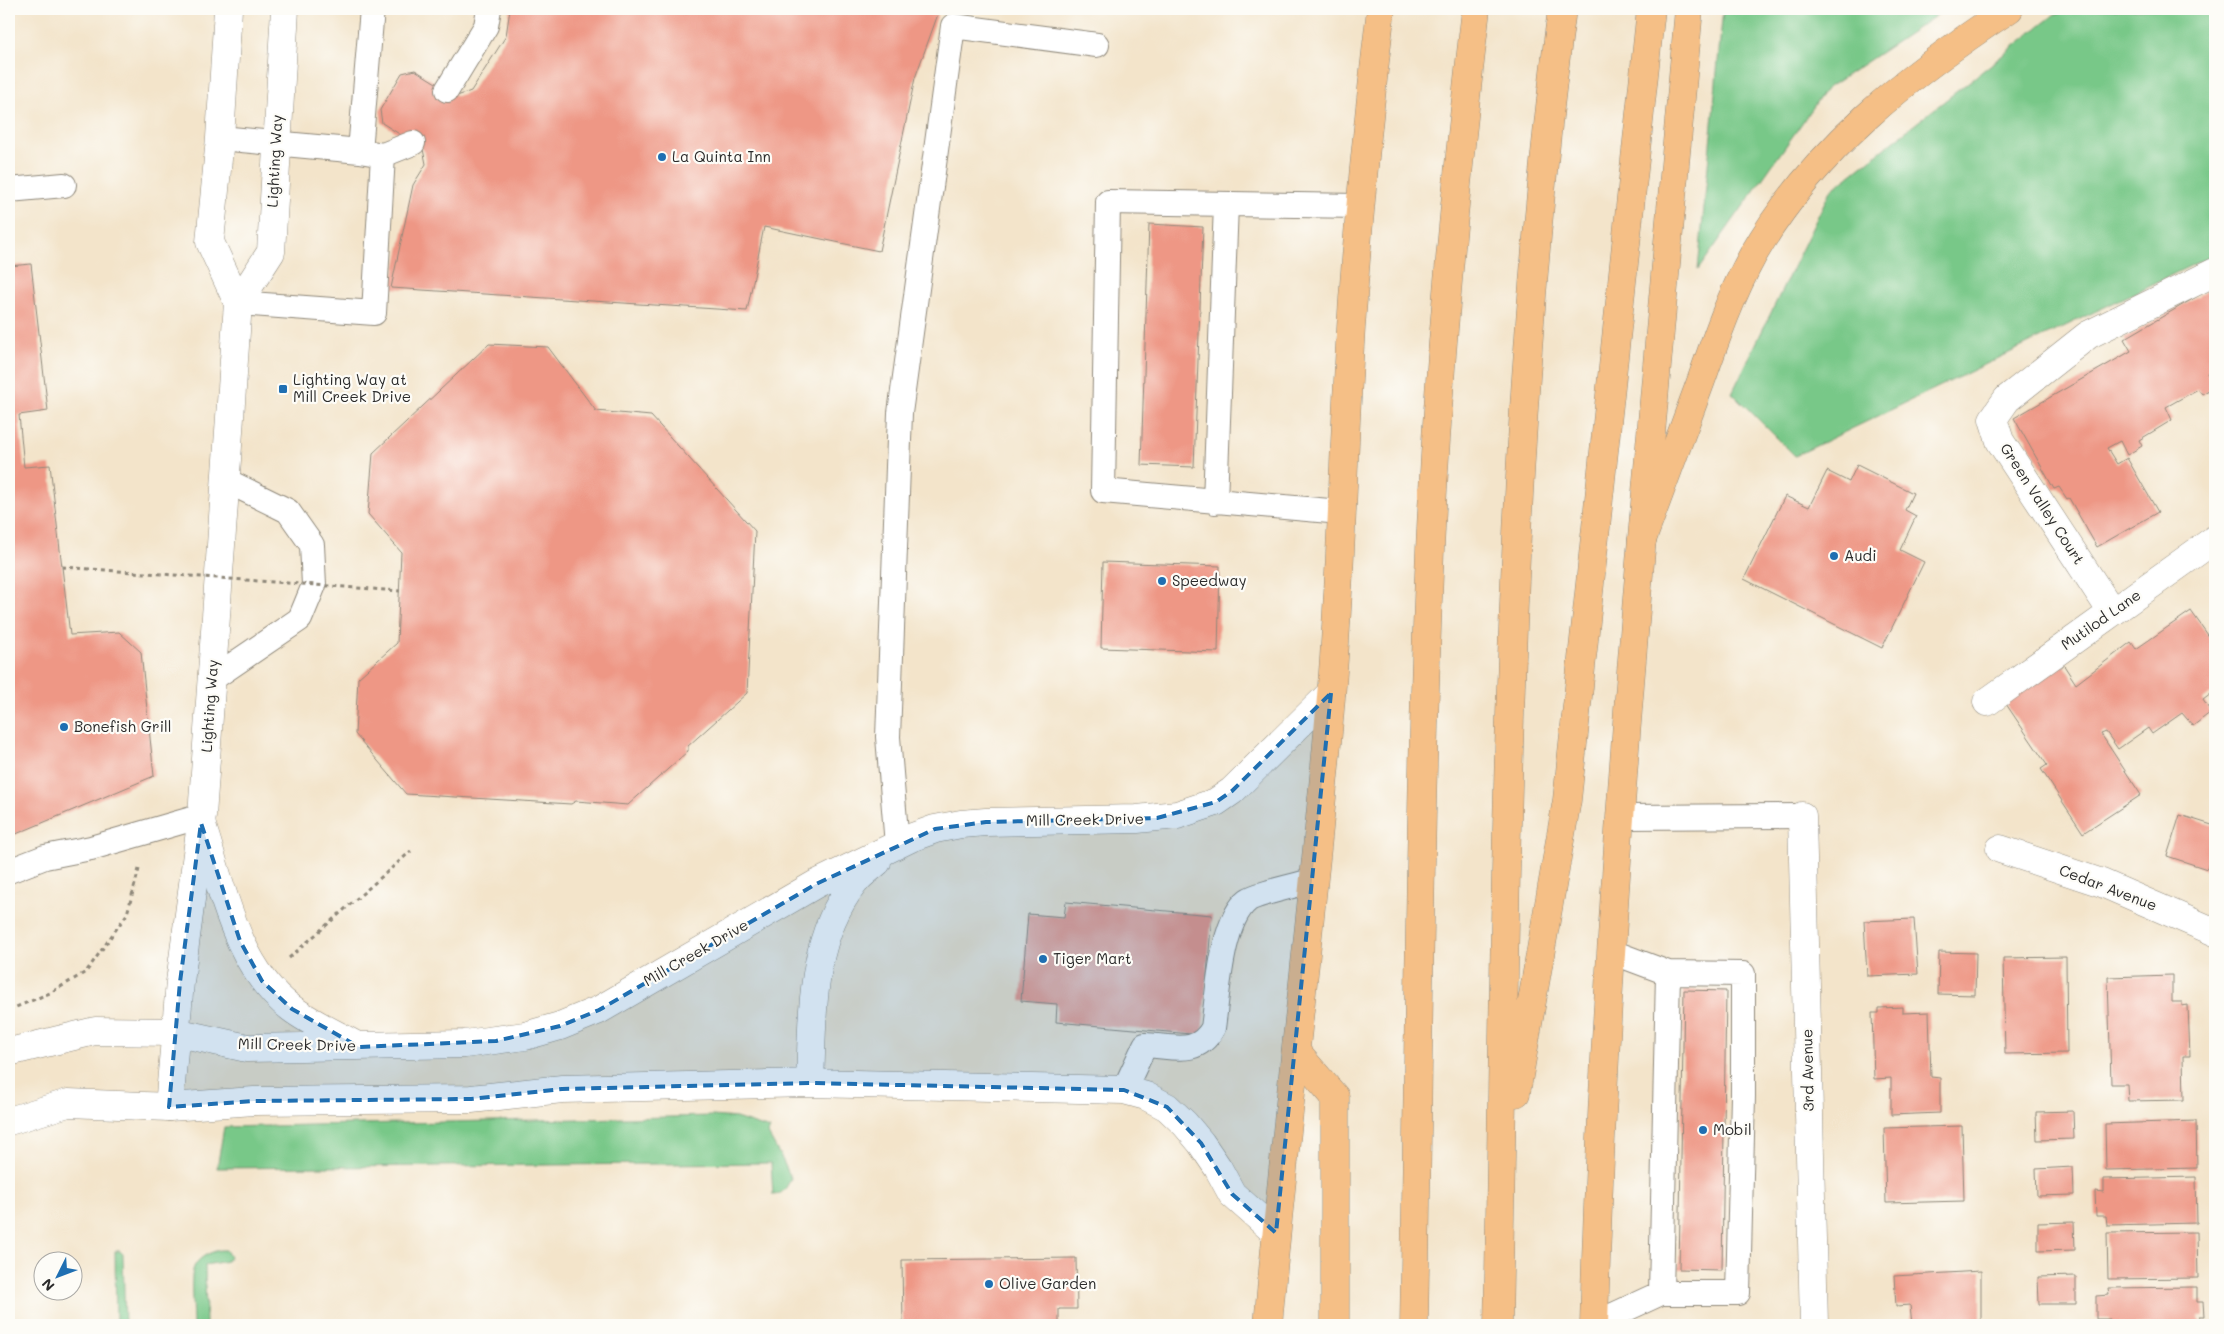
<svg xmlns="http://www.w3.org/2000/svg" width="2224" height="1334" viewBox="0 0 2224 1334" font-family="Mali,sans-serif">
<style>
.green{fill:#78c888;stroke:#527a5a}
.building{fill:#ee9785}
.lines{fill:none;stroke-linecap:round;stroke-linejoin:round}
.service-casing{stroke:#8f887a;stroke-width:26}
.minor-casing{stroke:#8f887a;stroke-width:29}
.tertiary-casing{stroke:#8f887a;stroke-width:29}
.primary-casing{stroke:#8f887a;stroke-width:29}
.motorway-casing{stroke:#8f887a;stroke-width:29}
.path{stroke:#8f887a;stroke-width:3;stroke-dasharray:4 4;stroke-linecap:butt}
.service{stroke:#fff;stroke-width:24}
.minor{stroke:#fff;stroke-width:28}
.tertiary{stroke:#fff;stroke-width:28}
.primary{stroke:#f5bf86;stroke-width:28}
.motorway{stroke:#f5bf86;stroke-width:28}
.path-bridge{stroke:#8f887a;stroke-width:3;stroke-dasharray:4 4;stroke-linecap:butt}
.marked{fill:#1f6fb2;fill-opacity:0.2;stroke:#1f6fb2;stroke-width:4;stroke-dasharray:10 6;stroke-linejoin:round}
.poi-dot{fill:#1f6fb2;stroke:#fdfcf7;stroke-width:2}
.labels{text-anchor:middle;stroke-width:4.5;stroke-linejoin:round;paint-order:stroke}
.poi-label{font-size:15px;fill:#2b2b2b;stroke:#fdfcf7;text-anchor:start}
.street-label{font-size:15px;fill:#2b2b2b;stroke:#fdfcf7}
</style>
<rect width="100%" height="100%" fill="#fdfcf7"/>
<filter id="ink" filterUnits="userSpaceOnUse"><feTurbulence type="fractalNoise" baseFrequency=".02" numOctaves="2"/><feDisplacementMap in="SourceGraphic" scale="10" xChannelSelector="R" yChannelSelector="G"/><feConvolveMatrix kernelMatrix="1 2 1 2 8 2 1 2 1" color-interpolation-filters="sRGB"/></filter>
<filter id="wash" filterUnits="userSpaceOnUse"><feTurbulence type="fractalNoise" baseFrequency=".0096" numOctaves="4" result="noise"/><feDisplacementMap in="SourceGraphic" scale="20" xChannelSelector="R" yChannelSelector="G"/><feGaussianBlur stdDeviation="1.12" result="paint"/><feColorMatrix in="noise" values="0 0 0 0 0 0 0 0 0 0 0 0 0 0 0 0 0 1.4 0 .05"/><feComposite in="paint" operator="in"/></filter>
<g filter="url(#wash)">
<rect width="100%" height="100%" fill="#f3e4ca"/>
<!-- green -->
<path class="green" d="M1723,9H1946L1826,89L1698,270Z
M2077,9H2215V254L1795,456L1732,393L1830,191L2055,14Z
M713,1116L736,1118L770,1129L768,1134L782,1159L791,1178C787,1187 783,1195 773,1195L771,1163L217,1168L224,1127Z
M220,1250H226L230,1257L227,1261L205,1265L206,1325H193C193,1312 190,1281 193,1270C196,1258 210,1252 220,1250Z
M115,1251H120L123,1254L125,1325H116Z"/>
<g id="blocks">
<!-- building -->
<path class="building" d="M510,9H915L938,14L915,78L879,251L764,227L747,311L391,288L413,185L426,164L423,149L382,123L380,110L402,73L415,70L457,96L471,91L506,36Z
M1149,224L1203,227L1194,467L1141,465Z
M31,264L48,411L19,415L24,467L50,465L70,635L119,632L141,652L154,776L9,837V266Z
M2215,286V368L2207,373L2214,387L2202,394L2198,389L2166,407L2172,420L2139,440L2142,446L2127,455L2120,441L2107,448L2117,464L2127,458L2158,512L2097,547L2069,498L2067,499L2059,487L2054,489L2014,418L2131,351L2124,339Z
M489,344L548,347L596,411L651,416L755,531L747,693L688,746V751L628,805L576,801L571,804L406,794L355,734L358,678L397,643L401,552L368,514L373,453Z
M1857,465L1913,493L1905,510L1916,516L1900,550L1924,562L1882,648L1744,579L1785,496L1809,507L1827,471L1849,482Z
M1103,562L1220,566L1218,652L1101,648Z
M2191,611L2215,645V691L2203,700L2211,712L2193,726L2182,713L2152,734L2148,728L2118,749L2106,732L2101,734L2141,795L2083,833L2041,769L2047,765L2004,701L2063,664L2076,684L2131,642L2136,649Z
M2180,815L2215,826V843L2207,869L2167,856Z
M1066,902L1212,915L1202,1035L1056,1022L1057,1004L1021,1001L1028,914L1064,917Z
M1914,919L1918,974L1867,976L1864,921Z
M1939,952L1976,953L1975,995L1938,994Z
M2066,957L2067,1053L2005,1054L2003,958Z
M2172,975V1002H2182V1006L2188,1005L2190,1056H2183L2184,1100L2128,1101L2127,1084H2111L2108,977Z
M1684,990L1726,991L1722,1270L1679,1269Z
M1903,1007V1013L1929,1012L1931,1077L1940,1078V1113L1891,1115V1078L1874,1079L1872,1013H1879V1008Z
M2073,1111L2074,1139L2037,1140L2036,1112Z
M2196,1121L2197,1168L2106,1170L2105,1124Z
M1962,1126L1964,1201L1886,1203L1884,1128Z
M2073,1167L2074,1195L2037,1196L2036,1169Z
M2196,1177L2197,1223L2107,1225L2106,1216H2096L2095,1191L2104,1192V1179Z
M2074,1222L2075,1250L2038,1251V1223Z
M2197,1232L2198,1278L2108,1279L2107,1233Z
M1076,1258L1077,1309H1059V1325H903L902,1260Z
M1981,1271V1321L1912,1325L1910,1305L1896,1306L1894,1276Z
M2076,1276V1304H2039L2038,1277Z
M2197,1287V1302H2203L2204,1316H2199L2200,1325H2110V1319H2096V1296L2109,1295L2108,1288Z"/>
</g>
</g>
<g filter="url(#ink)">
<use href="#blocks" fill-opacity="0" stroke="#8f887a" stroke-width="1"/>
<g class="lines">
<defs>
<path id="service" d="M447,90L486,26L489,9
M220,138L360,151L383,155L374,313L238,303
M360,151L372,9
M383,155L413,143
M9,190L64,185
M1215,502L1226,204
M1341,512L1103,491L1108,202L1360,206
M212,679L300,619L314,585L312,545L288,511L225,480
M1621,817L1802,816
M897,845L888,737L900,413L953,26L1097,45
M9,871L45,857L91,848L202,816
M1124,1090L1145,1045C1173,1046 1197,1057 1213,1028C1218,994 1221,921 1248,900C1256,894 1302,884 1315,880
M1661,1293L1668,973
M1594,1324L1661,1293H1738L1743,1096V974L1668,973L1612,952"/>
<path id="minor" d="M238,303L271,252L285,9
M2112,612L2000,441L1993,419L2007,399L2088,335L2215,272
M1987,702L2215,539
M1802,816L1814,1325
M2000,849L2102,883L2215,932
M169,1107L180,982L202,816L238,303L210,242L220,138L228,9"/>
<path id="tertiary" d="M201,823C222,886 236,967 291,1008C311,1023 336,1034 357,1046
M9,1052L95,1031L175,1032L247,1048L465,1044L525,1036L560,1026L599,1010L816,884L913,837L935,829L961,824L986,822L1137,819L1177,815L1216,802L1232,791L1331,693
M810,1083C813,1015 809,940 854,883C860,875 869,869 877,862
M9,1121L68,1103L169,1107L254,1101L471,1099L562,1089L810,1083L1124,1090L1146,1096L1167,1107L1185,1124L1201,1143L1218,1168L1232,1194L1276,1233"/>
<path id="primary" d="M1268,1325C1286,1116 1314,907 1331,697C1342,570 1343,441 1352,313C1359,211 1369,110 1381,9
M1594,1325C1606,885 1650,447 1689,9"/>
<path id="motorway" d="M1642,540C1662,487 1681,434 1701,381C1716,338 1731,295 1753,255C1814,149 1909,75 2009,9
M1296,1052L1335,1097V1325
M1516,1093L1567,800L1651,9
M1414,1325C1419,1067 1419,808 1430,550C1438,369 1455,188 1476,9
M1498,1325C1507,886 1504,445 1562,9"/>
</defs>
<!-- service casing -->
<use href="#service" class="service-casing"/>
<!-- minor casing -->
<use href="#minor" class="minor-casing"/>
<!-- tertiary casing -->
<use href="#tertiary" class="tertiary-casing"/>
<!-- primary casing -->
<use href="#primary" class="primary-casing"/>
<!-- motorway casing -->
<use href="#motorway" class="motorway-casing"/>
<!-- path -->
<path class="path" d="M289,958L411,851
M9,1010L50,993L86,972L127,914L139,869"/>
<!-- service -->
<use href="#service" class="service"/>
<!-- minor -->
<use href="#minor" class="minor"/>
<!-- tertiary -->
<use href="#tertiary" class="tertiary"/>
<!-- primary -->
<use href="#primary" class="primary"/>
<!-- motorway -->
<use href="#motorway" class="motorway"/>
<!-- path-bridge -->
<path class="path-bridge" d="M62,567L400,591"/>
</g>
</g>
<!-- marked area -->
<path class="marked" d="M1331,693L1276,1233L1232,1194L1201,1143L1167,1107L1124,1090L810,1083L562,1089L471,1099L254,1101L169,1107L180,982L201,823L240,941L262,981L292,1009L359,1047L496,1041L560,1026L599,1010L816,884L935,829L986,822L1157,818L1216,802L1232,791Z"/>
<!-- markers -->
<g class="poi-dot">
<circle cx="662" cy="157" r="5"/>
<rect x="278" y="384" width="10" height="10" rx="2.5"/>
<circle cx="1834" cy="556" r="5"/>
<circle cx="1162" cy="581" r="5"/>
<circle cx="64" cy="727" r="5"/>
<circle cx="1043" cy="959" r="5"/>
<circle cx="1703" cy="1130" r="5"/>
<circle cx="989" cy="1284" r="5"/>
</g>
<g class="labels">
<!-- poi labels -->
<g class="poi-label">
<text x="672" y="162">La Quinta Inn</text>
<text x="293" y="385">Lighting Way at<tspan x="293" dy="17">Mill Creek Drive</tspan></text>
<text x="1844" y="561">Audi</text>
<text x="1172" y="586">Speedway</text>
<text x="74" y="732">Bonefish Grill</text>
<text x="1053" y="964">Tiger Mart</text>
<text x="1713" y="1135">Mobil</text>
<text x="999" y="1289">Olive Garden</text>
</g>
<!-- street labels -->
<g class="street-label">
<text transform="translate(275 161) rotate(-87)" y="5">Lighting Way</text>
<text transform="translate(2042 504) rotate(57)" y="5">Green Valley Court</text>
<text transform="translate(2101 620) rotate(-35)" y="5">Mutilod Lane</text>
<text transform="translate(210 706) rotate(-86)" y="5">Lighting Way</text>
<text transform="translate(1085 820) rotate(-1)" y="5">Mill Creek Drive</text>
<text transform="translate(2108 888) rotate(21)" y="5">Cedar Avenue</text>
<text transform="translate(696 953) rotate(-30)" y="5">Mill Creek Drive</text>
<text transform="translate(297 1045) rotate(1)" y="5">Mill Creek Drive</text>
<text transform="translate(1808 1070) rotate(-91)" y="5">3rd Avenue</text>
</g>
</g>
<!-- margin -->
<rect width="2224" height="1334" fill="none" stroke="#fdfcf7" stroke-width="30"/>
<!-- north arrow -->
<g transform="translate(58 1276) rotate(228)"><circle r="24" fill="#fdfcf7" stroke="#a9a8a5"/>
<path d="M0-4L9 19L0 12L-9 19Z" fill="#1f6fb2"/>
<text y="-8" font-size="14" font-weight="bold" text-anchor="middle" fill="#2b2b2b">N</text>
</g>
</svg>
